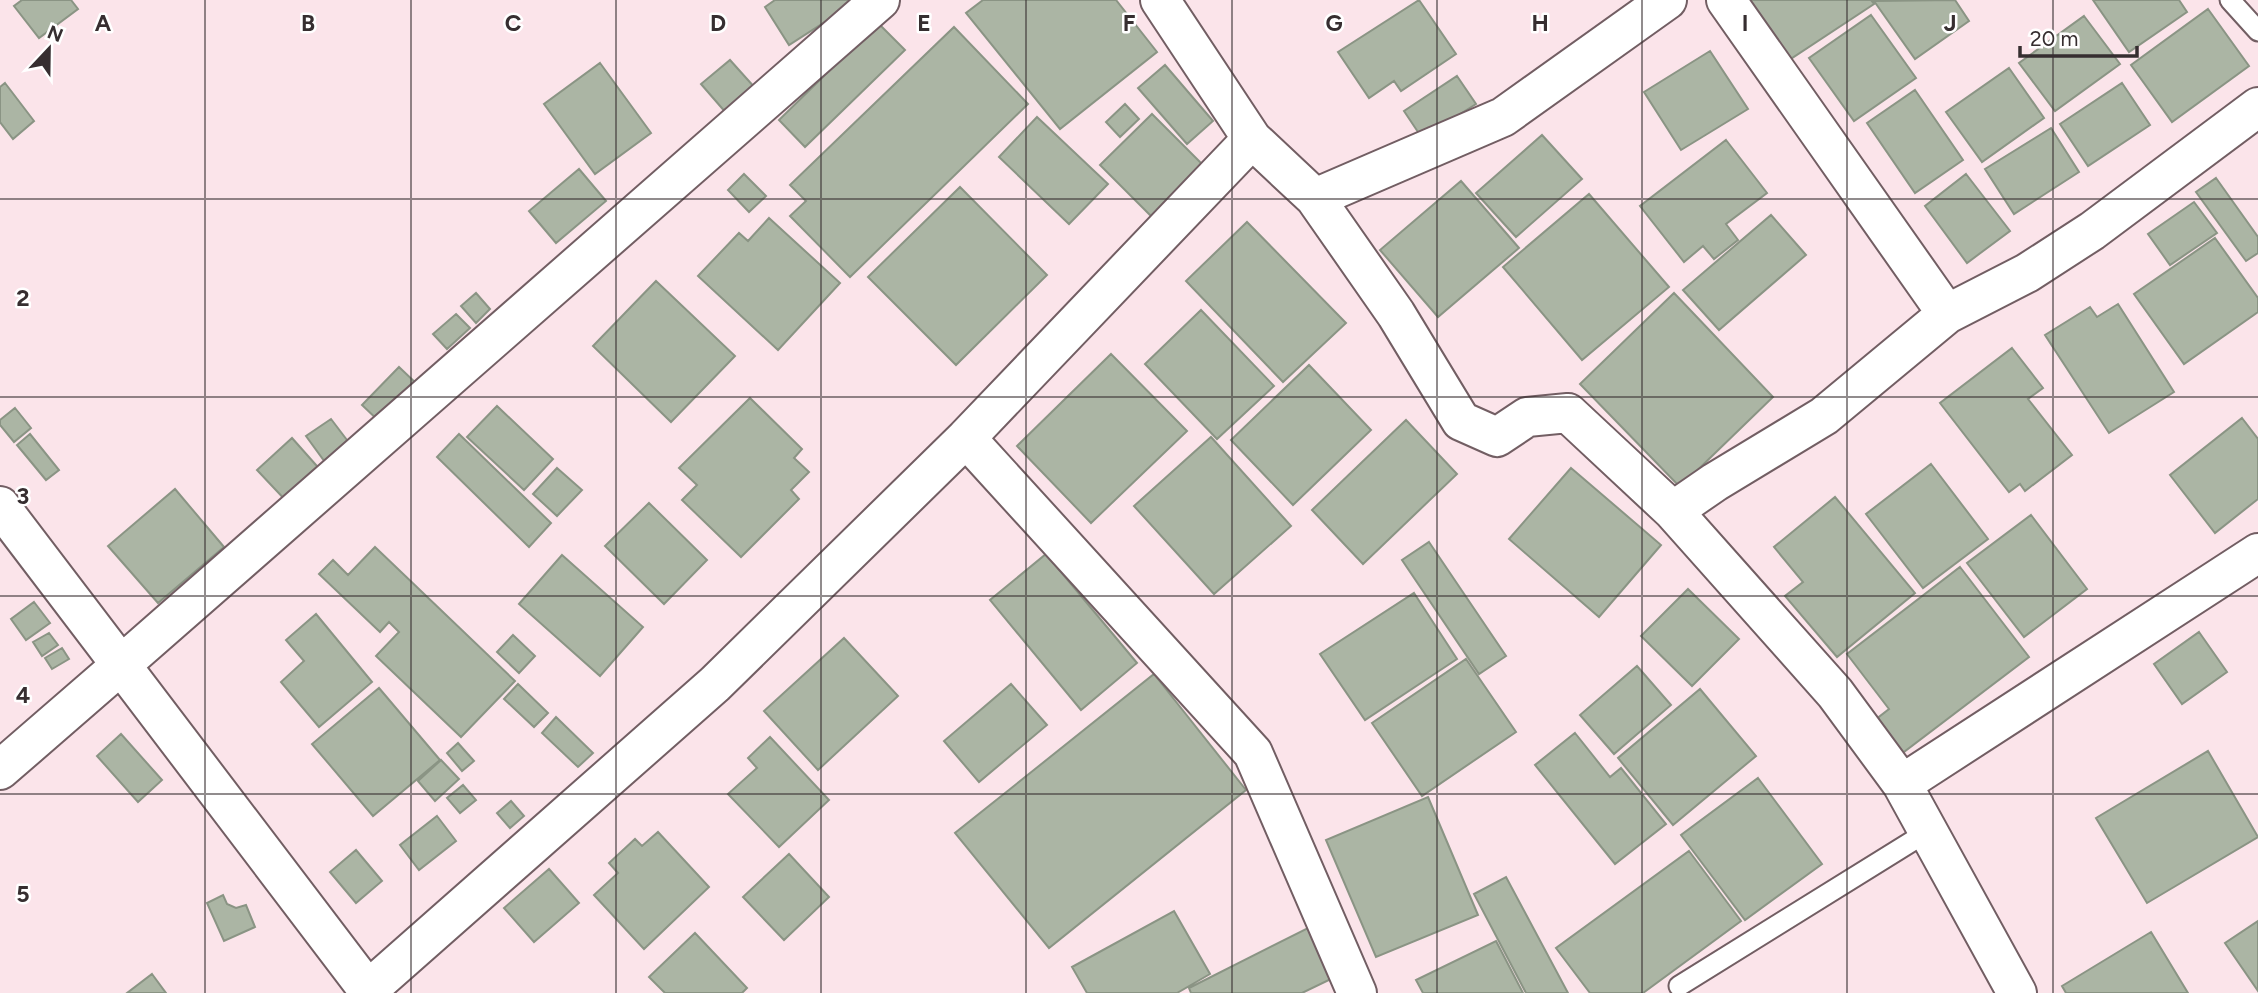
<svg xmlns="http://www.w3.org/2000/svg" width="2258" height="993" viewBox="0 0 2258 993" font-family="Figtree,sans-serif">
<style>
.building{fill:#abb5a4;stroke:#8a9484;stroke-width:2}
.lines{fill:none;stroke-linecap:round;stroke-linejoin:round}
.lane-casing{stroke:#725e63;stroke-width:23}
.street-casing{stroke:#725e63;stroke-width:42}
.lane{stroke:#fff;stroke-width:19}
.street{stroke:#fff;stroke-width:38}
.grid{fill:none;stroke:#362e30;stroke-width:2;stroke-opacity:0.55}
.grid-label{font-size:23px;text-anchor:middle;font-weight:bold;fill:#362e30;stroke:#fff;stroke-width:5;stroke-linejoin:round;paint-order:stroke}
</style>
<rect width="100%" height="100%" fill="#fbe4ea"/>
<!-- building -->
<path class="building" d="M22,0H71L78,9L39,38L14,6Z
M775,0H859L789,45L765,7Z
M983,0H1116L1157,52L1060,129L966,13Z
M1419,0L1456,54L1401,91L1394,81L1369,98L1338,52Z
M1751,0H1871L1874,4L1786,62L1746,3Z
M1955,0L1969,21L1915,59L1874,1Z
M2093,0H2179L2187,12L2129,52Z
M2208,9L2249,66L2172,122L2131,65Z
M1871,15L1916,78L1854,121L1809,58Z
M2084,16L2120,64L2055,111L2019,63Z
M878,23L905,50L805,147L779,120Z
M954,27L1028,104L850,277L790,216L806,201L790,185Z
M1710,51L1748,109L1681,150L1644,92Z
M730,60L756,89L727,114L701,84Z
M600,63L651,133L595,174L544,104Z
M1165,65L1213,121L1187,144L1138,88Z
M2009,68L2044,118L1982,162L1946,112Z
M1457,76L1476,104L1422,138L1404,111Z
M5,83L34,121L13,139L0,122V87Z
M2122,83L2150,125L2088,166L2060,124Z
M1915,90L1963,160L1915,193L1867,123Z
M1125,104L1139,119L1120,137L1106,122Z
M1152,114L1207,169L1155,220L1100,165Z
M1037,117L1108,184L1069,224L999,157Z
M2051,128L2079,172L2014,214L1985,169Z
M1542,135L1582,179L1516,237L1476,193Z
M1726,140L1767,193L1726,224L1738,240L1714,259L1703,246L1684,262L1640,206Z
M579,169L606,201L556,243L529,211Z
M744,174L766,196L749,212L728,190Z
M1966,174L2010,231L1967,263L1925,206Z
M2216,178L2258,237V253L2246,261L2196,192Z
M1461,181L1519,248L1438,317L1380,250Z
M960,187L1047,275L956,365L868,277Z
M1589,194L1669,287L1582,360L1503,267Z
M2194,202L2217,233L2170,265L2148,234Z
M1771,215L1806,255L1719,330L1683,290Z
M769,218L840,283L778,350L698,276L739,233L748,241Z
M1247,222L1346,323L1283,382L1186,281Z
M2215,238L2258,298V312L2184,364L2134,294Z
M656,281L735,356L671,422L593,346Z
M476,293L490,309L476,323L461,306Z
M1674,293L1773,397L1680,487L1580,384Z
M2118,304L2174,392L2109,433L2045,335L2090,307L2097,317Z
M1201,310L1274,386L1217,439L1145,364Z
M456,314L470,328L447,349L433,334Z
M2012,348L2043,388L2028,399L2072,455L2025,491L2020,484L2009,492L1940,403Z
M1111,354L1187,431L1091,523L1017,446Z
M1309,365L1371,430L1293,505L1231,440Z
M399,367L419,386L382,424L362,405Z
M750,398L802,449L794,458L809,472L791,490L799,499L741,557L682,500L697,485L679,468Z
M497,406L553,459L524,490L467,437Z
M15,408L31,428L14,442L0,425V420Z
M2242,418L2258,439V499L2215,533L2170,475Z
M331,419L350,444L325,462L306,436Z
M1406,420L1457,474L1363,564L1312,510Z
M30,434L59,470L46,480L17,445Z
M459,434L551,523L529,547L437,457Z
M1211,437L1291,526L1214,594L1134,506Z
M292,438L324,474L290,505L257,470Z
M1931,464L1988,539L1923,588L1866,514Z
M557,468L582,490L557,516L533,494Z
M1571,468L1661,545L1599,617L1509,539Z
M175,489L224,547L158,603L108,546Z
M1835,497L1915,593L1837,657L1785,596L1803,582L1774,547Z
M649,503L707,560L664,604L605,546Z
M2031,515L2087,589L2024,637L1967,563Z
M1429,542L1506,656L1479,674L1402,560Z
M375,547L515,681L461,737L376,656L399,632L389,622L380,632L319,574L333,560L348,575Z
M1046,554L1137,663L1081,710L990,600Z
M562,555L643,627L600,676L519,604Z
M1960,567L2029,657L1892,761L1866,727L1889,709L1847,654Z
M1688,589L1739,639L1692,686L1641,636Z
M1414,593L1457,659L1365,720L1320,654Z
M34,602L50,623L26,640L11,619Z
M316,614L372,682L319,727L281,682L304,661L286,640Z
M2199,632L2227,672L2182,704L2154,664Z
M49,633L58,645L42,656L33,642Z
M513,635L535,656L519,673L497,652Z
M844,638L898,696L818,770L764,711Z
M62,648L69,659L52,669L45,658Z
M1466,659L1516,732L1422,796L1372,723Z
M1637,666L1671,705L1614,754L1580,715Z
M1154,674L1246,790L1049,948L955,833Z
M518,684L548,713L534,727L504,699Z
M1011,684L1047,725L979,782L944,741Z
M379,688L440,760L373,816L312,744Z
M1700,689L1756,756L1673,825L1618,758Z
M556,717L593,753L578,767L542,733Z
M1575,733L1610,777L1621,768L1666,824L1615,864L1535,765Z
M121,734L162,780L138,802L97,756Z
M770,737L829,800L779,847L728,794L757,768L748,758Z
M458,743L474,761L462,771L447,753Z
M2208,751L2258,837L2147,903L2096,818Z
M441,760L459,779L435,801L418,781Z
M1758,778L1822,864L1745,920L1681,835Z
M463,785L476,800L460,813L447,798Z
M1428,797L1478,915L1376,957L1326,840Z
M511,801L524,816L510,828L497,813Z
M437,816L456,841L419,870L400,845Z
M658,832L709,887L644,949L594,895L618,873L609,863L635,839L642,846Z
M356,850L382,881L356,903L330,872Z
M1689,851L1741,921L1643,993H1590L1556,948Z
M789,854L829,897L784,940L743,897Z
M549,869L579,903L534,942L504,908Z
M1506,877L1568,993H1526L1474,894Z
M223,895L227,904L236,908L246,905L255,927L224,941L207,903Z
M1174,911L1210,974L1177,993H1087L1072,967Z
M2258,921V991L2225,943Z
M1308,928L1333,978L1302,993H1191L1189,988Z
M2151,932L2188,993H2066L2062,986Z
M695,933L747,988L742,993H665L649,977Z
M1496,941L1523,993H1423L1416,980Z
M152,974L166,993H127Z"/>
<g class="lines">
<defs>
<path id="lane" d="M2230,0L2258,31
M1679,986L1927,832"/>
<path id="street" d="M1726,0L1947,314
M1252,139L1315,198L1396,314L1461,421L1497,437L1527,417L1568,413L1673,511L1715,482L1824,416L1947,314L2027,273L2092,231L2258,107
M1315,198L1503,117L1667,0
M966,438L1253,753L1357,993
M0,506L121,665L880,0
M1673,511L1835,693L1902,784L2017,993
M0,770L121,665L368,990L715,684L966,438L1252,139L1160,0
M1902,784L2258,553"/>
</defs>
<!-- lane casing -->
<use href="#lane" class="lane-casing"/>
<!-- street casing -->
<use href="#street" class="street-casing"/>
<!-- lane -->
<use href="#lane" class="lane"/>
<!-- street -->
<use href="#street" class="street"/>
</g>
<!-- grid -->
<path class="grid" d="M205,0V993M411,0V993M616,0V993M821,0V993M1026,0V993M1232,0V993M1437,0V993M1642,0V993M1847,0V993M2053,0V993M0,199H2258M0,397H2258M0,596H2258M0,794H2258"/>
<g class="grid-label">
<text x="103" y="31">A</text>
<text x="308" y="31">B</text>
<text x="513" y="31">C</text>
<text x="718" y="31">D</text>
<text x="924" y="31">E</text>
<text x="1129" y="31">F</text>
<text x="1334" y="31">G</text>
<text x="1540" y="31">H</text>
<text x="1745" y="31">I</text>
<text x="1950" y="31">J</text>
<text x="23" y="306">2</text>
<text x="23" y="504">3</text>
<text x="23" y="703">4</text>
<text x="23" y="902">5</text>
</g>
<!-- north arrow -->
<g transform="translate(49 49) rotate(22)" stroke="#ffffff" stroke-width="5" paint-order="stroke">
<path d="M0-5L12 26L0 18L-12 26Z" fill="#362e30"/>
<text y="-10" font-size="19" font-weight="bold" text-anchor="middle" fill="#362e30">N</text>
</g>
<!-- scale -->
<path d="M2020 46v10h117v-10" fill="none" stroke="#362e30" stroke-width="3.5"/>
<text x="2030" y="46" font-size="21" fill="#362e30" stroke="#ffffff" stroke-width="5" paint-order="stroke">20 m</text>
</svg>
